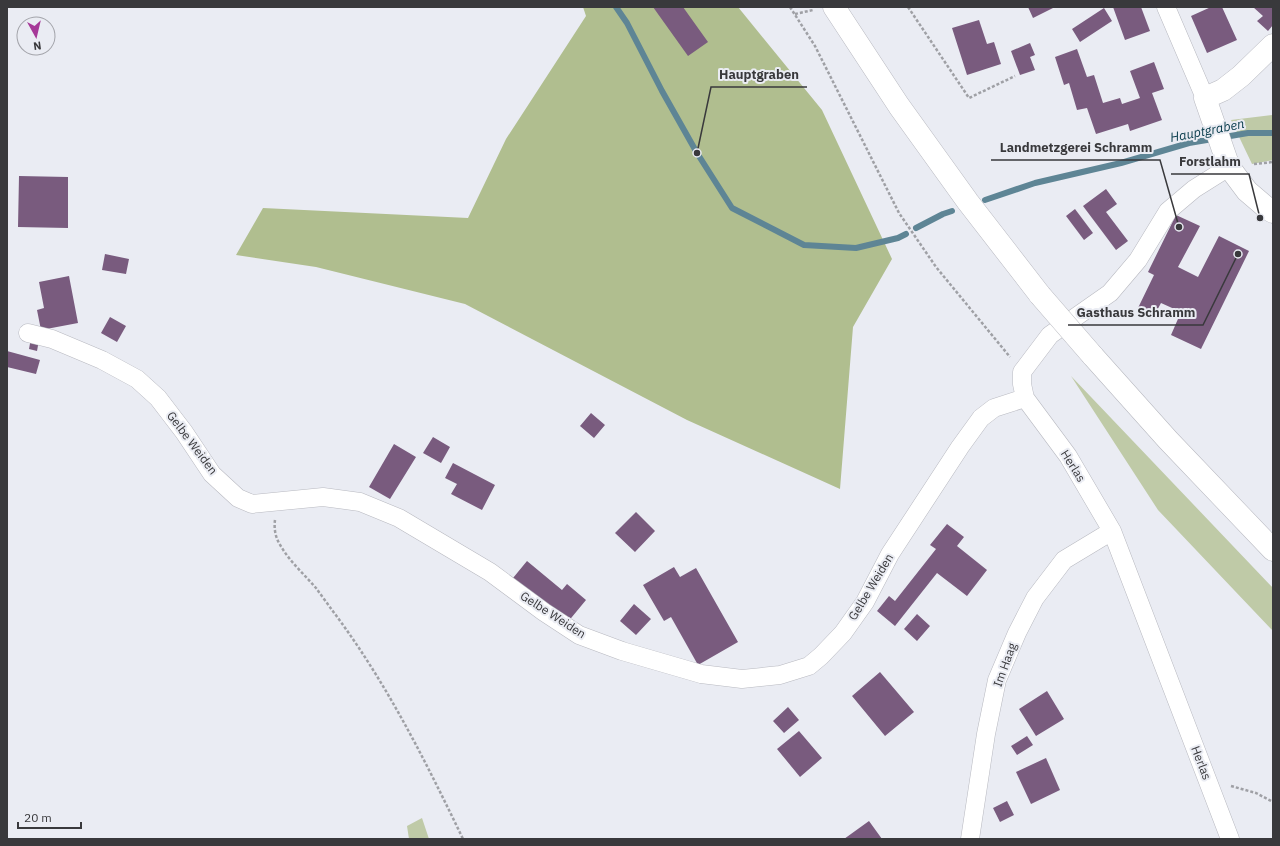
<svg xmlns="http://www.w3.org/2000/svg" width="1280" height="846" viewBox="0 0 1280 846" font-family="'IBM Plex Sans',sans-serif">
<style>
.green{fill:#bfcaa7}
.forest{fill:#b0be8f}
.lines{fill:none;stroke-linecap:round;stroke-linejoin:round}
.stream{stroke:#5e8595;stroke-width:6}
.building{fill:#795b7e}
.minor-casing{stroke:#b8b9c0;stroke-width:19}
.tertiary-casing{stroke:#b8b9c0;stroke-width:23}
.primary-casing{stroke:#b8b9c0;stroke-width:23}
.path{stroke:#9fa0a5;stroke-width:2.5;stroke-dasharray:3 2;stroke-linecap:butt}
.minor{stroke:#fff;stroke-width:18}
.tertiary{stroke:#fff;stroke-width:22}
.primary{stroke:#fff;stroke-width:22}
.primary-bridge-casing{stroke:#b8b9c0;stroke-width:23;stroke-linecap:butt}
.primary-bridge{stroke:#fff;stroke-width:22}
.labels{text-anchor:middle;stroke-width:4;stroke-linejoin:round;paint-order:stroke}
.street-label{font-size:12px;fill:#39393c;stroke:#eaecf3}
.water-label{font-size:13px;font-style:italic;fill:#063a4a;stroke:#eaecf3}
.leader{fill:none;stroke:#39393c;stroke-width:1.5}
.callout-dot{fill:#39393c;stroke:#eaecf3;stroke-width:1.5}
.callout-label{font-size:13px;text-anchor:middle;font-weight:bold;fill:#39393c;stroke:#eaecf3;stroke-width:4;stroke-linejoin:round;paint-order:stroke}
</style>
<rect width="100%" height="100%" fill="#eaecf3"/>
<!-- green -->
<path class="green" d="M1273,115V160L1252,164L1231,120Z
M1071,376L1273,588V631L1158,510Z
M422,818L429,839H409L407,826Z"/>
<!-- forest -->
<path class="forest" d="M583,7H738L822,110L892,259L853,327L840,489L687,420L465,304L316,267L236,255L263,208L468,218L506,139L586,16Z"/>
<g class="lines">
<!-- stream -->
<path class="stream" d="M616,7L627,23L662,91L697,153L732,208L804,245L856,248L898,238L906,234
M985,200L1035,183L1121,163L1189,143L1248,133H1273
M916,228L943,214L952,211"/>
</g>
<!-- building -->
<path class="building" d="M653,7H683L708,42L688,56Z
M1028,7H1055L1033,18Z
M1113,7H1141L1150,31L1125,40Z
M1211,7H1222L1237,40L1207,53L1191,16Z
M1253,7H1273V25L1268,31L1257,21L1263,16Z
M1104,8L1112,21L1080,42L1072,29Z
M979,20L987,44L994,42L1001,64L967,75L952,28Z
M1030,43L1035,55L1030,57L1035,70L1020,75L1011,51Z
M1077,49L1087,77L1094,75L1103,103L1120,98L1122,104L1140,98L1130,71L1154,62L1164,89L1152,93L1162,120L1130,131L1128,124L1096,134L1087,108L1077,110L1069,83L1064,85L1055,57Z
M19,176L68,177V228L18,227Z
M1106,189L1117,204L1106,212L1128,241L1116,250L1083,206Z
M1075,209L1093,233L1084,240L1066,216Z
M1176,215L1200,226L1178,267L1198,277L1219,236L1249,251L1201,349L1171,335L1181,312L1161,303L1154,316L1138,308L1154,275L1148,272Z
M105,254L129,259L126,274L102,270Z
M69,276L78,323L41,330L37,310L44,308L39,282Z
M110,317L126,326L117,342L101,333Z
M31,338L39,340L37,351L29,349Z
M7,351L40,360L36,374L7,367Z
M591,413L605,425L594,438L580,426Z
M433,437L450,447L441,463L423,453Z
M394,444L416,457L390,499L369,487Z
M453,463L495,485L482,510L451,494L457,484L445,478Z
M636,512L655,531L635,552L615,533Z
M947,524L964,537L957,546L987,570L967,596L937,573L895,626L877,611L889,596L895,601L936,549L930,545Z
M527,561L562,590L567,584L586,600L567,623L513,578Z
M674,567L680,577L696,568L738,642L698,665L671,617L664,621L643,585Z
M634,604L651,619L636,635L620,621Z
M917,614L930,626L917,641L904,629Z
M880,672L914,712L885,736L852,696Z
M1047,691L1064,719L1036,736L1019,709Z
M788,707L799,720L784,733L773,721Z
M799,731L822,758L800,777L777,749Z
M1027,736L1033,745L1017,755L1011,746Z
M1046,758L1060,790L1031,804L1016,772Z
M1007,801L1014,815L1000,822L993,808Z
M869,821L882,839H844Z"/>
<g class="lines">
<defs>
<path id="minor" d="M1166,7L1205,98
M1229,167L1194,189L1168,211L1138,260L1110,293L1050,335L1022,372V384L1025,398L1068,456L1112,531L1230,839
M28,333L52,339L102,360L137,379L158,398L184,432L212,474L238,498L252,504L323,497L360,502L399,518L490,572L544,612L579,635L622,651L701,674L742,679L780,675L809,666L821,656L843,633L865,602L890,554L960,447L981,418L994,408L1025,398
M970,839L986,734L997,680L1017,633L1035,598L1064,560L1112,531"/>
<path id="tertiary" d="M1273,45L1241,76L1223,90L1205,98L1229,167L1247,191L1268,209L1273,212"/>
<path id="primary" d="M834,7L899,106L968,202L1040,295
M1092,355L1168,440L1273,550"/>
</defs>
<!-- minor casing -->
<use href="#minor" class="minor-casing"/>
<!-- tertiary casing -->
<use href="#tertiary" class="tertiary-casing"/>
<!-- primary casing -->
<use href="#primary" class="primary-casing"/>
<!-- path -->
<path class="path" d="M790,7L815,46L899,213L936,267L1010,357
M908,7L969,98L1015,76
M795,14L813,10
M1254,164L1273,162
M275,520C274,527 275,535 278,541C287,559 303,573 316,588C321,595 327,603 332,610C385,680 425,760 463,839
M1231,786L1256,793L1273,802"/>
<!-- minor -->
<use href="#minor" class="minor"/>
<!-- tertiary -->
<use href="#tertiary" class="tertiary"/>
<!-- primary -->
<use href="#primary" class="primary"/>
<defs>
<path id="primary-bridge" d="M1040,295L1092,355"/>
</defs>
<!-- primary-bridge casing -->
<use href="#primary-bridge" class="primary-bridge-casing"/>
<!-- primary-bridge -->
<use href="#primary-bridge" class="primary-bridge"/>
</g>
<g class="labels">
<!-- street labels -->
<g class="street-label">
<text transform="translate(192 443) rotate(53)" y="4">Gelbe Weiden</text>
<text transform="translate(1073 466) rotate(58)" y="4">Herlas</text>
<text transform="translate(871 587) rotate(-59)" y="4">Gelbe Weiden</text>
<text transform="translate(553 615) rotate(33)" y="4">Gelbe Weiden</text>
<text transform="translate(1005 665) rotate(-70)" y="4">Im Haag</text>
<text transform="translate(1201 763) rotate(69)" y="4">Herlas</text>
</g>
<!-- water labels -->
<g class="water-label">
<text transform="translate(1207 130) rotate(-11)" y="5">Hauptgraben</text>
</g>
</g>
<!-- callouts -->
<path class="leader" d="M697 153L711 87H807M1179 227L1160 160H991M1260 218L1249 174H1171M1238 254L1203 325H1068"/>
<g class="callout-dot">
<circle cx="697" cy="153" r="4"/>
<circle cx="1179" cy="227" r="4"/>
<circle cx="1260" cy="218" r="4"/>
<circle cx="1238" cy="254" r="4"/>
</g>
<g class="callout-label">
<text x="759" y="79">Hauptgraben</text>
<text x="1076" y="152">Landmetzgerei Schramm</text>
<text x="1210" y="166">Forstlahm</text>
<text x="1136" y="317">Gasthaus Schramm</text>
</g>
<!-- border -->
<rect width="1280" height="846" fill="none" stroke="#39393c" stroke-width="16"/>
<!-- north arrow -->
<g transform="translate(36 36) rotate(172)"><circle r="19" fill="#eaecf3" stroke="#a3a4aa"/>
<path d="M0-3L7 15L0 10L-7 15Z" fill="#a63998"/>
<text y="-6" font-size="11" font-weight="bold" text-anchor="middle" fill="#39393c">N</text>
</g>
<!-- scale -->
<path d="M18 822v6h63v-6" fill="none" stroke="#39393c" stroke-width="2"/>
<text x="24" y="822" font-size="12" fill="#39393c" stroke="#eaecf3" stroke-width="3" paint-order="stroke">20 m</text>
</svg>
